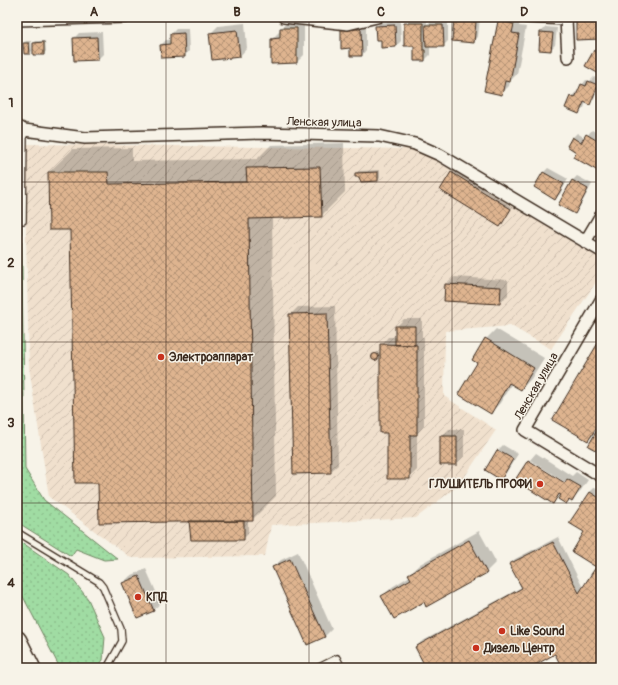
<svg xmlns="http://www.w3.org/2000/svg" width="618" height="685" viewBox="0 0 618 685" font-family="Pangolin,sans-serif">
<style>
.industrial{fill:url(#industrial-furrows)}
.grass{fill:url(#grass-dots);stroke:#6e8360}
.shadow{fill:#0003}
.building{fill:url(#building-cross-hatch);stroke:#3b2a1e}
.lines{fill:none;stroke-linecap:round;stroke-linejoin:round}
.service-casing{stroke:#3b2a1e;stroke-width:8}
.minor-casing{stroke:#3b2a1e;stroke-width:14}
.primary-casing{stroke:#3b2a1e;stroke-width:21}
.service{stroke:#f7f3e8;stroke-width:5.5}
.minor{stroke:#f7f3e8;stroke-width:11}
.primary{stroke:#f7f3e8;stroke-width:18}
.grid{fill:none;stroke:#3b2a1e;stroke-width:1;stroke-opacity:0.55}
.poi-dot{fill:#c8321e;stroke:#f7f3e8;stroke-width:1.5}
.labels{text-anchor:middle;stroke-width:3;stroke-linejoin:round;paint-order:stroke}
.street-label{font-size:12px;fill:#3b2a1e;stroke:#f7f3e8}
.poi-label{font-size:12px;font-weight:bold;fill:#3b2a1e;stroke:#f7f3e8;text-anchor:start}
.neatline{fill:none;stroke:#3b2a1e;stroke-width:1.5}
.grid-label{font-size:13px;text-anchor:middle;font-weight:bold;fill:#3b2a1e}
</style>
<defs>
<pattern id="industrial-furrows" width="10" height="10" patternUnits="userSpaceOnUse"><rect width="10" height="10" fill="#f0e0cd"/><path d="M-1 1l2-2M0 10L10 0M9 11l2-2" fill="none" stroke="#cfc0b0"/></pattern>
<pattern id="grass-dots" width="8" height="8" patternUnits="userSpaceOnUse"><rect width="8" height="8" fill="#a0dca3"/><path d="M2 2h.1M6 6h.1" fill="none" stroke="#8bbd8c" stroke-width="1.8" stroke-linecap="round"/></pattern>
<pattern id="building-cross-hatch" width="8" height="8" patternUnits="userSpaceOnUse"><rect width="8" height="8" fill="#deb48f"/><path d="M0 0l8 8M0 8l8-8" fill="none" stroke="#b59374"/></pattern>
</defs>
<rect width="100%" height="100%" fill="#f7f3e8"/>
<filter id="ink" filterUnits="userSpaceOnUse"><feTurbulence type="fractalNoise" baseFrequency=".025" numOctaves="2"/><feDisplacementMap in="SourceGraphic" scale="8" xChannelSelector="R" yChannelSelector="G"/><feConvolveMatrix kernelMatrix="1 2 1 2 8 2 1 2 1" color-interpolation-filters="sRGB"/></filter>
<g filter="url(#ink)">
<!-- industrial -->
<path class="industrial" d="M24,144L416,149L601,259V275L551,349L511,326L445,331L444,396L496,430L459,485L416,518L271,525L265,556L131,558L49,497L29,367Z"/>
<!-- grass -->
<path class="grass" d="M17,132L20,133L25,469L44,500L118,559L104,560L76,549L71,556L17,522Z
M17,539L69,575L88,599L105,637L103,660L97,668H60L17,585Z"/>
<!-- shadow -->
<path class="shadow" d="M458,17H480L478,37L473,42L455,20Z
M503,17H521L519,26L526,27L517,74L510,81L509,86L502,93L485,90L499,21Z
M579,17H601V38L577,20Z
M410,19H427V24L431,21L448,20V41L443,46H430V55L425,60L415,45L405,24Z
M304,20V55L297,62L272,39L280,31H281V28L289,21Z
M400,21L401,41L396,46L382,39L376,27L381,22Z
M245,23L247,48L240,56L210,34L218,26Z
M366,24V50L362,55L351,47L342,30L347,25Z
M546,27L557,28L555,45L550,50L540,49L541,32Z
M176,29H188L189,51L184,56L161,45L166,40H171V34Z
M102,32L103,54L98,59L74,38L79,33Z
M26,41H31L32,51L29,53L24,43Z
M36,41H45L46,51L44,54L34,43Z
M600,46L601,47V73L595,51Z
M594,77L601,80V83L594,98L589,103L586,102L584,108L579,112L571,97L576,92L578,93L582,85L586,80L590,81Z
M592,130L601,135V167L598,170L578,151L572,138L577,133L585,138Z
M344,143L345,192L321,216L272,217L276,496L252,520H248V534L243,539L190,522L99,482L71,229L49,172L73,149L132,148V161L257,159L271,145Z
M548,168L568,179L560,194L555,198L543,173Z
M380,170V178L378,180L359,176L356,173L359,171Z
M454,170L512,207L502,223L442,189Z
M577,176L592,184L579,208L574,213L572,181Z
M454,277L508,280V295L500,303L446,285Z
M335,306L338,465L330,472L290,315L298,307Z
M404,319H422V337H424V426L417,434V470L409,478L388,432L381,355L375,360L373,357L377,352L381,354V345L388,337H396V327Z
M496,329L544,358L531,379L521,389L512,383L500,403L490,413L478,362L486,339Z
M601,340V452L596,433L588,440Z
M449,429H464V456L456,464L441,437Z
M503,445L518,454L505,474L501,479L486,470L498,450Z
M536,453L572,476L576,472L588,480L579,493L571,501L570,499L566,503L561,494L553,503L517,480L529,460V462L569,487L570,485L530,460Z
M595,487L601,491V668H563L555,653L528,668H427L416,647L421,642L522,587L510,564L515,559L558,537L583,588L597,567L586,532L590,492Z
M479,531L496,562L486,572L424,601L382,597L392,587L410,576L409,574L420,564Z
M298,552L332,629L325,636L307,644L273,567L281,560Z
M146,569L161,603L153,610L123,583L130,576Z"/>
<!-- building -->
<path class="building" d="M576,19H601V39L576,40Z
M454,20L476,22L474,43L452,41Z
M498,21L514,24L512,33L519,34L510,82L505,81L502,95L484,91Z
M404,23H423V50H425V61H414V46H404Z
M395,25L396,47L381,48V40H376L375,26Z
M425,25H443L444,47H426Z
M280,28H297V63L271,64V39L280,38Z
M341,29H361L362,56H350V48L341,49Z
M237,30L240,57L212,60L209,33Z
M540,32L553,33L551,51L539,50Z
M184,33L185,57L161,58L160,45L170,44V34Z
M97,37L98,60L74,61L73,38Z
M44,42V55H33V43Z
M23,43H29L30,54H24Z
M594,50L601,54V75L585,66Z
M588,81L598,85L590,105L584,102L579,114L565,108L570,96L575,98L581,84L586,86Z
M586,134L601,143V166L598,171L573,157L576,152L567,146L572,137L581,143Z
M320,167L322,217L249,219L253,521L99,523L98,483H75L70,230H49L48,172H108L109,184L247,182L246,168Z
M378,172V181L361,182L359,177H355V173Z
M451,172L511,209L500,227L440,190Z
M543,172L564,184L555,200L534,187Z
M572,180L588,189L575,214L558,205Z
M445,284L501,287L500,304L444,301Z
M327,313L331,473L293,474L289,314Z
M395,326H415V345H395Z
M485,338L534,368L521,390L509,383L491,414L458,394L477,363L472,360Z
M601,338V420L588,441L552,420Z
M380,344L417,345V435H410V479H387V433H380Z
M371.5 357a3.5 3.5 0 1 1 7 0a3.5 3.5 0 1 1-7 0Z
M599,427L601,428V453L588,446Z
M440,436H457V465H440Z
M497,450L513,459L501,480L485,470Z
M528,460L565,483L567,479L581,487L572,502L569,500L566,504L558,499L561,495L559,494L553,504L515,480Z
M590,492L601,499V668H562L555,654L530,668H426L415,647L522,588L509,564L553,542L579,593L596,567L572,552L584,532L569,523Z
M189,521H244V540H191Z
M469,540L487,573L426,607L424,602L394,619L381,596L411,579L408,574Z
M290,559L325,637L307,645L272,567Z
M139,576L154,611L137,618L122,583Z"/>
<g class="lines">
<defs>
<path id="service" d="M23,221L24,130
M17,532L99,582L103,587L121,629L122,641L107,668
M317,668L337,658L342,668"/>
<path id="minor" d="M284,17L348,24L377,17
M527,17L566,19L568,57
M17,20L125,17
M17,126L24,130L85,138L262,133L379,136L415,144L440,155L601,251
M585,242L601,215
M601,300L525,430L601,476"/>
<path id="primary" d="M17,640L31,668"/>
</defs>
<!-- service casing -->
<use href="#service" class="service-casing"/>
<!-- minor casing -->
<use href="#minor" class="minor-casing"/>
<!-- primary casing -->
<use href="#primary" class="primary-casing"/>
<!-- service -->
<use href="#service" class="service"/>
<!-- minor -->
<use href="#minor" class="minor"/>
<!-- primary -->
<use href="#primary" class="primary"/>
</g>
</g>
<!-- grid -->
<path class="grid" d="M166,17V668M309,17V668M452,17V668M17,182H601M17,342H601M17,503H601"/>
<!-- markers -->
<g class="poi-dot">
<circle cx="161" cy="357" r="4"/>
<circle cx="540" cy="484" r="4"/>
<circle cx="138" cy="597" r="4"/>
<circle cx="502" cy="631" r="4"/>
<circle cx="476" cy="648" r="4"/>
</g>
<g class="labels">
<!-- street labels -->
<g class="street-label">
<text transform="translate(324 122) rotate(1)" y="4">Ленская улица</text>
<text transform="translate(536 386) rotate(-60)" y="4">Ленская улица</text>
</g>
<!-- poi labels -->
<g class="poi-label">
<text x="169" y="361">Электроаппарат</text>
<text x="532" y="488" text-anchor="end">ГЛУШИТЕЛЬ ПРОФИ</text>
<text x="146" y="601">КПД</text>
<text x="510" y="635">Like Sound</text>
<text x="484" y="652">Дизель Центр</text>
</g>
</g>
<!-- margin -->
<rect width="618" height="685" fill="none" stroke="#f7f3e8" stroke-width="44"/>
<rect x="22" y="22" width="574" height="641" class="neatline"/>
<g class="grid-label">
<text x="94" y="16">A</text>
<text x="237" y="16">B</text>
<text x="381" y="16">C</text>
<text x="524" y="16">D</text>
<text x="11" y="107">1</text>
<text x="11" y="267">2</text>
<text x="11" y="427">3</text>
<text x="11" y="587">4</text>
</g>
</svg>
